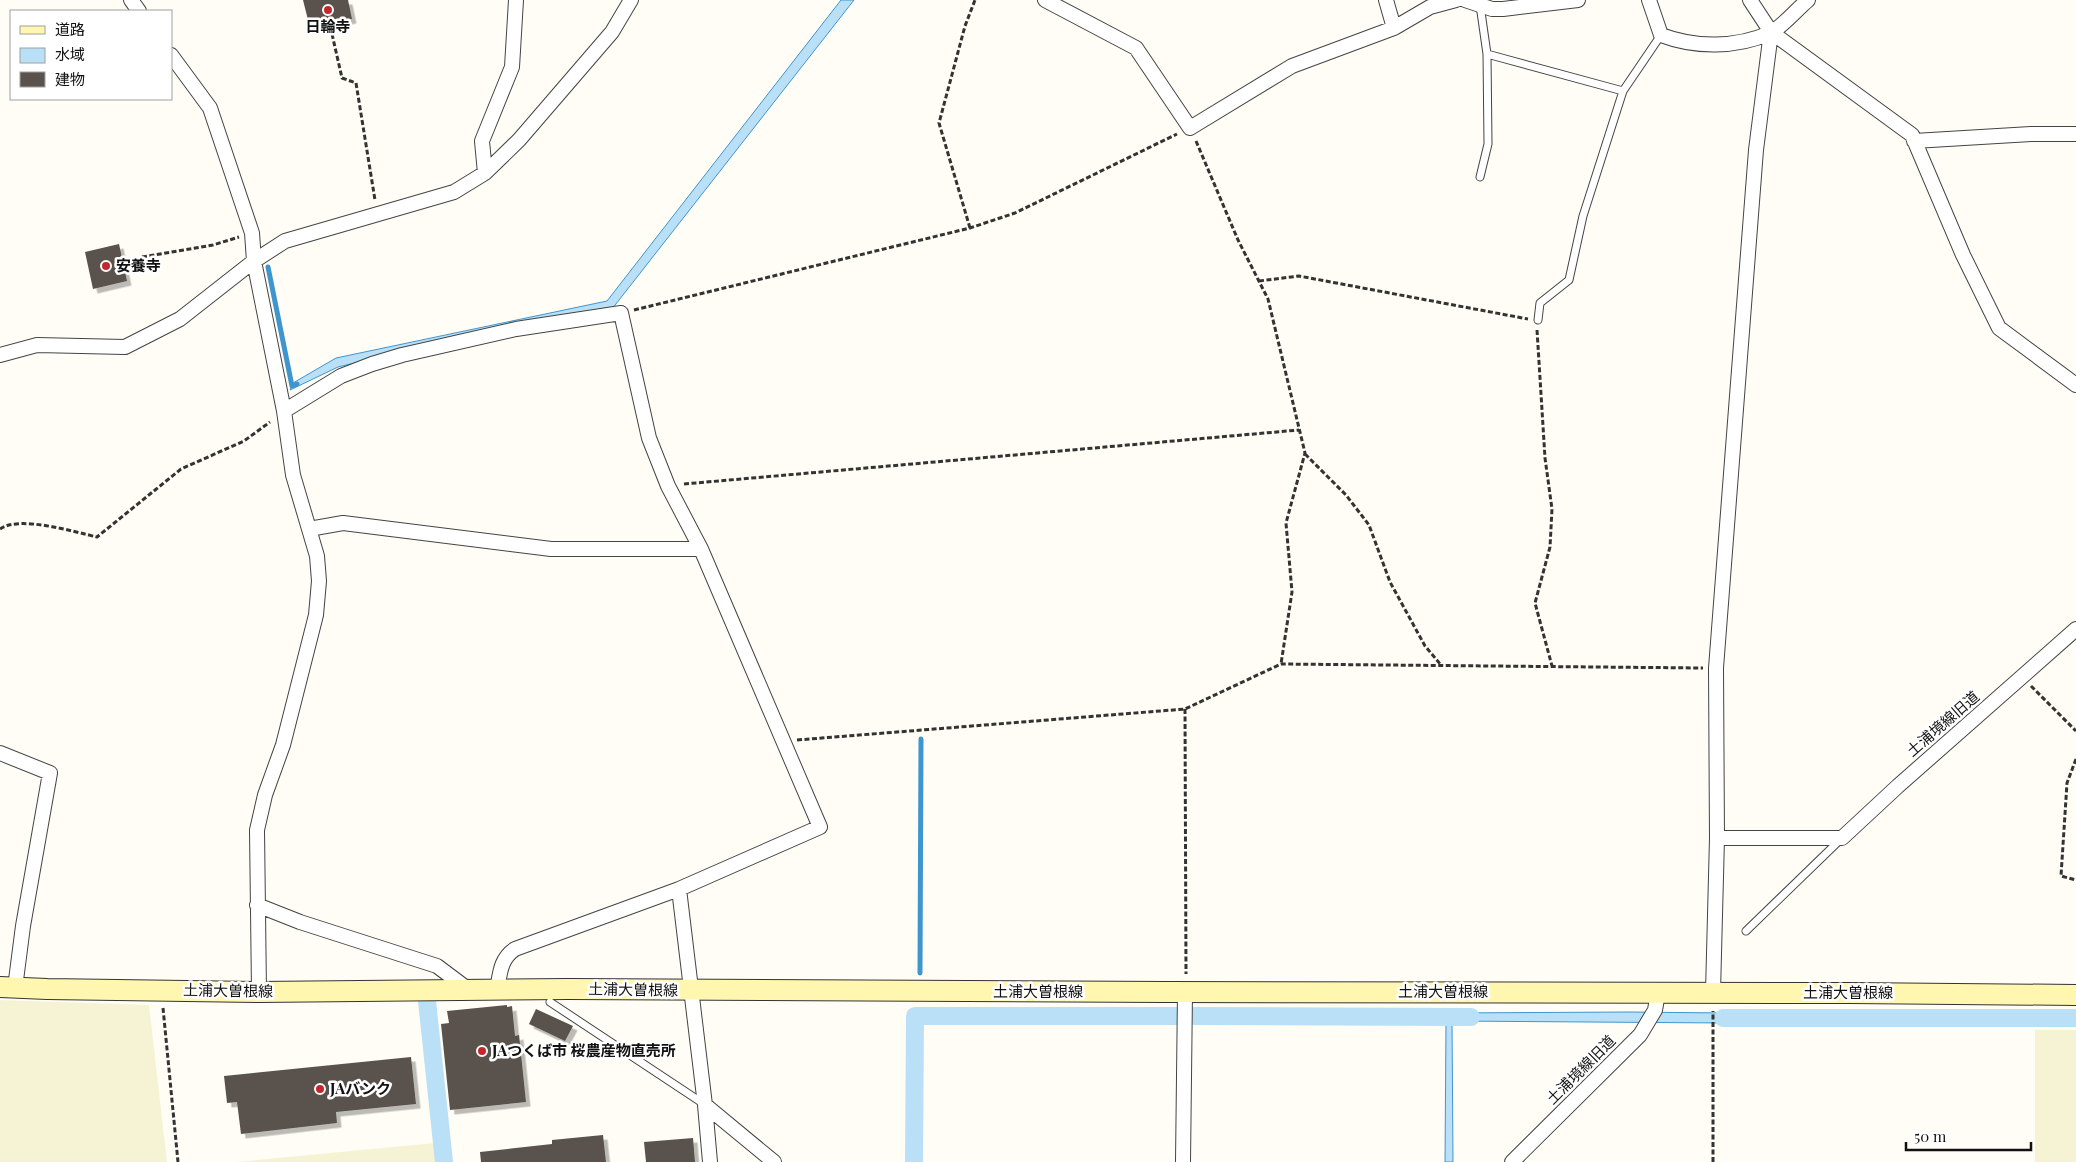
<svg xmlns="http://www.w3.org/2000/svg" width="2076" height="1162" viewBox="0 0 2076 1162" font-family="'Playfair Display','Noto Sans JP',serif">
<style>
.farmland{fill:#f6f3d4}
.water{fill:#b9e0f7;stroke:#3f96cf}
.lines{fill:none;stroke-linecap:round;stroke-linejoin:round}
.stream{stroke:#3f96cf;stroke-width:5}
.canal{stroke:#b9e0f7;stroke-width:18}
.building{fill:#5a524d;filter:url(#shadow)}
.service-casing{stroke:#444;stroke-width:9}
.minor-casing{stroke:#444;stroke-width:16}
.secondary-casing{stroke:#333;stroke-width:22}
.path{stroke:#333;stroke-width:3;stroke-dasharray:5 2.5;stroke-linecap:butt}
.service{stroke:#fff;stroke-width:7}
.minor{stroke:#fff;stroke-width:14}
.secondary{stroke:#fff6b0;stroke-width:20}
.poi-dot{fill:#c4262e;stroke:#fff;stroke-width:2}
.labels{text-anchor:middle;stroke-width:5;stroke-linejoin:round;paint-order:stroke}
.poi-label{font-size:15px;font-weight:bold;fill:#111;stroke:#fff;text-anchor:start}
.street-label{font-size:15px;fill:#111;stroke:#fff}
</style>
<defs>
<filter id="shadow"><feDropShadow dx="4.5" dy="4.5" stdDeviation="0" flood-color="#0004"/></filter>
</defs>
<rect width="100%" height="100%" fill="#fffdf5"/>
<!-- farmland -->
<path class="farmland" d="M0,1000L149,1005L167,1162H0Z
M2035,1030H2076V1162H2035Z
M435,1143L437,1162H237Z"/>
<!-- water -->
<path class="water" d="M841,0H854L612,309L438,343L338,367L290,390L293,383L336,358L607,301Z
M1631,1012L1724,1013V1023L1452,1021L1453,1162H1445L1446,1021L1449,1013Z"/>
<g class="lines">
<!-- stream -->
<path class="stream" d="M268,267L292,386L297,384
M920,973L921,739"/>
<!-- canal -->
<path class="canal" d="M427,1001L444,1162
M1194,1016L1471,1017
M1723,1018H2076
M914,1162L915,1016H1179"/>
</g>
<!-- building -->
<path class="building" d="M303,0H348L352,19L310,28Z
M119,244L127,281L93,289L85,252Z
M507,1005V1007L512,1006L515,1036L519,1035L526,1102L450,1110L441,1024L449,1023L447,1011Z
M536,1009L573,1026L565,1041L529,1024Z
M411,1057L416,1104L336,1112L337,1123L241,1134L237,1102L227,1103L224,1076Z
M603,1135L606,1162H481L480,1152L552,1144V1140Z
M693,1138L695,1162H646L644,1142Z"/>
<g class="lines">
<defs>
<path id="service" d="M1480,5L1487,54L1488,144L1480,177
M1487,54L1623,91
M1538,320L1540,303L1569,280L1583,216L1623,91L1661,35
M1746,931L1841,839
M550,1002L704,1104"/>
<path id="minor" d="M131,0L139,11
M1045,0L1136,48L1190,128L1292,66L1394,28L1430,7L1456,0
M1386,0L1394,28
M1465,0L1492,9H1503L1578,0
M1649,0L1661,35C1695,48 1736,48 1770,33C1781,28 1797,9 1808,0
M1750,0L1771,32L1912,135L1963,255L1999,328L2076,385
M171,55L210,108L252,233L254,261L284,411L293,475L317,556L319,581L316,615L283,745L265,795L257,830L259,992
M1914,141L2031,134H2076
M485,173L482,141L512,67L516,0
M0,355L37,345L125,347L180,319L254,261L285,241L454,192L485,173L519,140L612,32L631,0
M284,411L341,376L372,364L402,355L516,329L621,313L649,438L668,486L701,549L820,827L679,889L515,949C500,959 500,974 497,990
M309,529L343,523L551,549H701
M0,753L50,773L23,926L15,988
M1717,838H1842L1898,786L2076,629
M679,889L705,1105L710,1162
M257,905L300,922L437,966L469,990
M1713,992L1717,838L1716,668L1756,150L1771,32
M705,1105L774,1162
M1183,1162L1185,992
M1512,1162L1640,1035L1655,1010L1658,993"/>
<path id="secondary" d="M0,987L47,989L259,992L568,989L1166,992L1850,993L2076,995"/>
</defs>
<!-- service casing -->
<use href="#service" class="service-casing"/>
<!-- minor casing -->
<use href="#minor" class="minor-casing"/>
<!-- secondary casing -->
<use href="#secondary" class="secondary-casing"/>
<!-- path -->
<path class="path" d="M332,34L342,78L356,83L375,200
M1196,141L1238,240L1268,299L1305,453L1286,523L1292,592L1281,664
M970,228L939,123L965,26L975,0
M142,257L213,245L239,237
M1259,281L1299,276L1528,319
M634,310L970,228L1015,213L1177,134
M1537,330L1545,458L1552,509L1550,547L1535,603L1552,666
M1305,454L1346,495L1369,525L1390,582L1425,646L1441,665
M684,484L1299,430
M0,529C19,515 75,532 97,537L181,469L244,441L270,422
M2031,686L2076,731
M1185,709L1186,974
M797,740L1185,709L1281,664L1703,668
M2076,759L2067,783L2061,876L2076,880
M163,1008L178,1162
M1713,1162V1011"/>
<!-- service -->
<use href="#service" class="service"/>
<!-- minor -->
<use href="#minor" class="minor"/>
<!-- secondary -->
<use href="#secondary" class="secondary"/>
</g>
<!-- markers -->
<g class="poi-dot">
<circle cx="328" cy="10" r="5"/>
<circle cx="106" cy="266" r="5"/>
<circle cx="482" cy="1051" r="5"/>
<circle cx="320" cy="1089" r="5"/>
</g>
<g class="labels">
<!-- poi labels -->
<g class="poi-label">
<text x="328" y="32" text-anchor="middle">日輪寺</text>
<text x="116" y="271">安養寺</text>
<text x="492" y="1056">JAつくば市 桜農産物直売所</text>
<text x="330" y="1094">JAバンク</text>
</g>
<!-- street labels -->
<g class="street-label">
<text transform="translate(1943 724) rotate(-41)" y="5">土浦境線旧道</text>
<text transform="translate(633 990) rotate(1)" y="5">土浦大曽根線</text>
<text transform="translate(228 991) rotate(1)" y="5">土浦大曽根線</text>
<text x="1038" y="997">土浦大曽根線</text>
<text x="1443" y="997">土浦大曽根線</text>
<text x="1848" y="998">土浦大曽根線</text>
<text transform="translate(1581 1070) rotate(-45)" y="5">土浦境線旧道</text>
</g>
</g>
<!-- legend -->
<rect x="10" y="10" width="162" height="90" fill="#ffffff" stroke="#a0a0a0"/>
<rect x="20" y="26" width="25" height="8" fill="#fff6b0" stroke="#a0a0a0"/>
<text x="55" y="35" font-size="15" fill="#111111">道路</text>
<rect x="20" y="48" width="25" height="15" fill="#b9e0f7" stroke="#a0a0a0"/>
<text x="55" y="60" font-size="15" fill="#111111">水域</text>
<rect x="20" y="72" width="25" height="15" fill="#5a524d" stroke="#a0a0a0"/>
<text x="55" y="85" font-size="15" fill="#111111">建物</text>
<!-- scale -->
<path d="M1906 1142v8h125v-8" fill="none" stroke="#111111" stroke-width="2.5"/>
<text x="1914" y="1142" font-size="15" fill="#111111" stroke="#ffffff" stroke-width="4" paint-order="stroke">50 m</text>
</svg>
